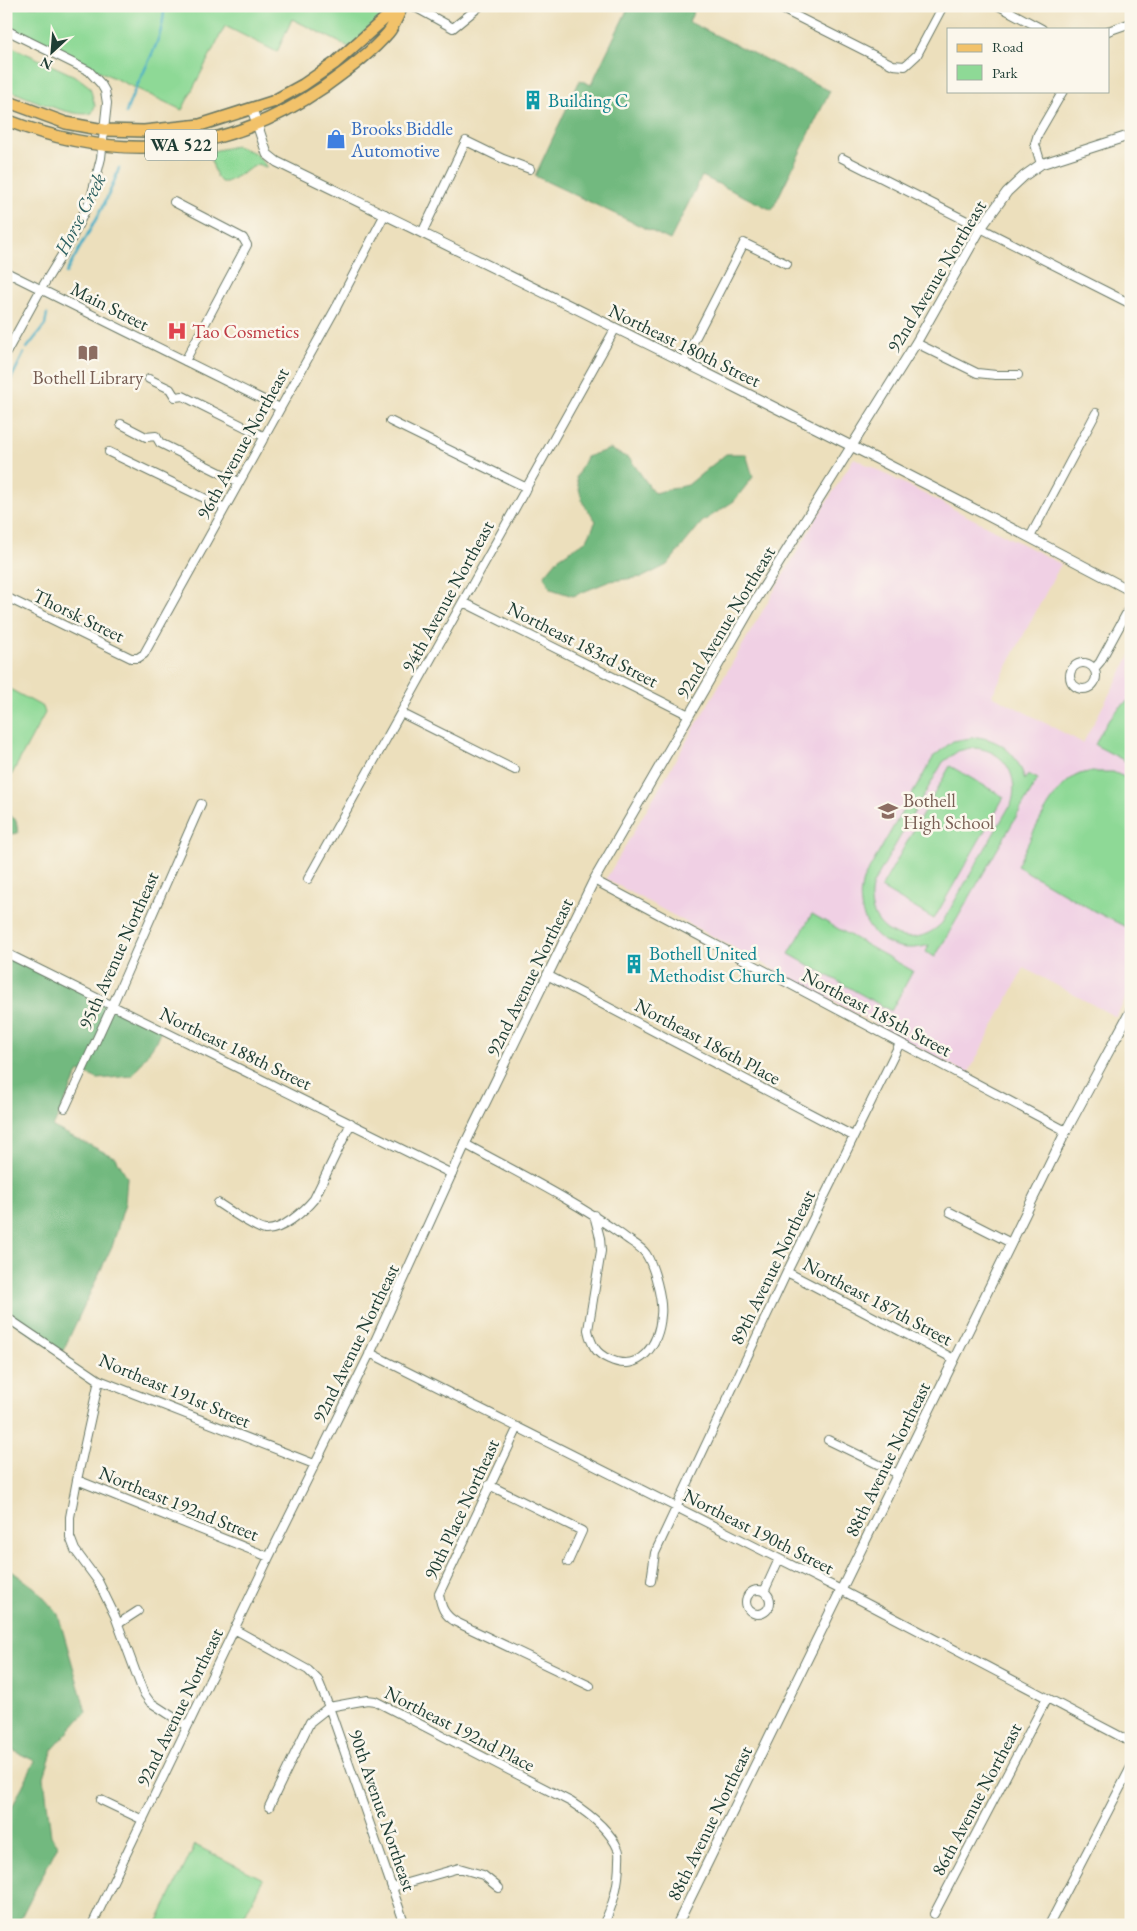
<svg xmlns="http://www.w3.org/2000/svg" width="1137" height="1931" viewBox="0 0 1137 1931" font-family="'EB Garamond',serif">
<style>
.built{fill:#f0d0e4}
.green{fill:#8ed996;stroke:#568b65;fill-rule:evenodd}
.forest{fill:#72b97f;stroke:#487b5a}
.lines{fill:none;stroke-linecap:round;stroke-linejoin:round}
.stream{stroke:#46aec5;stroke-width:2.5}
.minor-casing{stroke:#677664;stroke-width:10}
.tertiary-casing{stroke:#677664;stroke-width:11}
.primary-casing{stroke:#677664;stroke-width:14}
.minor{stroke:#fff;stroke-width:8}
.tertiary{stroke:#fff;stroke-width:9}
.primary{stroke:#f2c26a;stroke-width:11}
.labels{text-anchor:middle;stroke-width:5;stroke-linejoin:round;paint-order:stroke}
.shield{fill:#fbf7ec;stroke:#61756b;stroke-width:1}
.shield-label{font-size:18px;font-weight:bold;fill:#1f3d34}
.culture-label{font-size:19px;fill:#0d838f;stroke:#fbf7ec;text-anchor:start}
.shop-label{font-size:19px;fill:#366cbe;stroke:#fbf7ec;text-anchor:start}
.street-label{font-size:19px;fill:#1f3d34;stroke:#fbf7ec}
.health-label{font-size:19px;fill:#be3a42;stroke:#fbf7ec;text-anchor:start}
.education-label{font-size:19px;fill:#785e54;stroke:#fbf7ec}
.water-label{font-size:20px;font-style:italic;fill:#2b5f60;stroke:#fbf7ec}
</style>
<rect width="100%" height="100%" fill="#fbf7ec"/>
<filter id="ink" filterUnits="userSpaceOnUse"><feTurbulence type="fractalNoise" baseFrequency=".02" numOctaves="2"/><feDisplacementMap in="SourceGraphic" scale="10" xChannelSelector="R" yChannelSelector="G"/><feConvolveMatrix kernelMatrix="1 2 1 2 8 2 1 2 1" color-interpolation-filters="sRGB"/></filter>
<filter id="wash" filterUnits="userSpaceOnUse"><feTurbulence type="fractalNoise" baseFrequency=".0096" numOctaves="4" result="noise"/><feDisplacementMap in="SourceGraphic" scale="20" xChannelSelector="R" yChannelSelector="G"/><feGaussianBlur stdDeviation="1.12" result="paint"/><feColorMatrix in="noise" values="0 0 0 0 0 0 0 0 0 0 0 0 0 0 0 0 0 1.4 0 .05"/><feComposite in="paint" operator="in"/></filter>
<g filter="url(#wash)">
<rect width="100%" height="100%" fill="#ecdfbc"/>
<!-- built -->
<path class="built" d="M854,458L1061,564L992,695L1083,743L1131,654V989L1116,1017L1024,968L968,1074L606,879L815,521Z"/>
<!-- green -->
<path class="green" d="M6,6H399L351,48L292,19L277,52L225,26L182,110L6,27Z
M6,44L77,77L90,87L95,106L92,113C73,119 25,96 6,89Z
M236,146L255,153L268,168L258,164L227,182H221L217,177L208,152Z
M6,687L43,707L45,713L6,785Z
M1131,699V764L1095,745C1103,727 1113,710 1131,699Z
M977,737C1002,740 1018,755 1025,780L1028,774L1038,779L935,957L926,952L929,945C886,959 850,923 863,880L934,756L953,741ZM970,748C1000,747 1020,772 1012,802L942,923C910,956 860,928 873,884L943,762L958,751Z
M950,766L1004,797L934,919L881,888Z
M1095,772H1113L1131,780V927L1128,928L1094,911L1017,866C1030,841 1053,783 1080,774C1084,772 1091,772 1095,772Z
M812,914L913,971L891,1011L789,954Z
M195,1845L263,1879L240,1925H156Z"/>
<!-- forest -->
<path class="forest" d="M629,6H696L689,22L830,91L772,210L702,176L670,240L535,176L580,80L591,85Z
M610,449L630,459L654,493L688,485L726,454H746L753,477L734,501L702,522L667,565L643,577L610,581L573,596L551,589L544,576L559,558L587,540L596,521L583,503L576,478L586,457Z
M6,813L16,820L18,833L6,835Z
M6,953L161,1029L155,1043L132,1076L98,1079L79,1071L53,1127L116,1158L127,1177L125,1203L113,1244L61,1355L6,1317Z
M6,1567L35,1588L58,1614L86,1712L53,1749L44,1777L51,1836L58,1845L17,1925H6V1819L35,1761L6,1747Z"/>
<g class="lines">
<!-- stream -->
<path class="stream" d="M126,113C136,78 165,44 164,6
M66,273C84,239 107,205 119,168
M27,348L45,325L47,314
M8,385L24,353"/>
</g>
</g>
<g filter="url(#ink)">
<g class="lines">
<defs>
<path id="minor" d="M413,6L453,28L480,6
M781,6L784,10L893,65L905,66L917,55L943,6
M999,6L1042,29
M6,30L89,71L101,84L105,91L107,103L101,158L91,198L71,240L41,289L6,353
M1108,31L1131,23
M842,158L1131,304
M1041,164L1035,144L1038,134L1063,91
M174,202L243,238L247,245L185,361
M422,233L466,141L503,159L530,169
M6,272L280,408
M916,343L977,373L996,375H1018
M683,362L744,243L787,264
M149,379L170,389L175,397L183,396L265,437
M390,421L527,488
M121,424L146,437L156,436L160,443L239,482
M109,452L225,508
M1030,537L1096,413
M6,597L131,658H138L144,654L337,306L385,214
M463,602L689,715
M1070 676a13 13 0 1 1 26 0a13 13 0 1 1-26 0Z
M1094,669L1100,662L1131,605
M401,713L515,770
M308,879L615,329
M594,880L1066,1131
M6,953L452,1174
M547,975L853,1136
M65,1108L112,1006L201,804
M465,1144C518,1173 573,1200 622,1235C629,1241 641,1246 646,1254C654,1266 663,1301 661,1315C659,1344 640,1374 609,1359C596,1354 591,1344 588,1330L601,1251L600,1238L594,1215
M218,1203C227,1209 257,1229 265,1230C282,1231 304,1211 314,1199L351,1123
M950,1212L1011,1243
M787,1272L954,1359
M6,1317L99,1380L314,1464
M99,1380L77,1480L70,1517V1537L75,1550L98,1581L115,1616L143,1692L150,1702L187,1726
M518,1427L439,1594C441,1607 444,1615 456,1622L590,1686
M828,1440L898,1474
M77,1480L269,1557
M489,1485L582,1531L568,1562
M651,1581L655,1553L787,1272L900,1043
M746 1602a12 12 0 1 1 24 0a12 12 0 1 1-24 0Z
M764,1592L779,1559
M118,1624L138,1611
M234,1629L308,1670L318,1680L329,1707L405,1925
M101,1800L143,1820
M269,1807L310,1722L329,1707L367,1700L375,1701L571,1802C588,1813 610,1830 618,1849C620,1852 619,1857 619,1861C619,1884 614,1904 603,1925
M393,1887L459,1868L483,1875L499,1888
M934,1914L1047,1698
M92,1925L269,1557L370,1353L841,1590L1131,1742
M1049,1925L1131,1767"/>
<path id="tertiary" d="M252,109L267,154L277,162C563,302 849,441 1131,591
M370,1353L465,1144L594,880L755,601L916,343L981,228L1007,192L1024,176L1041,164L1131,135
M677,1925L1066,1131L1131,1010"/>
<path id="primary" d="M6,101L66,123L104,130L144,131L200,125L272,102L303,85L335,63L399,6
M6,120C119,164 224,156 324,87C346,71 370,54 388,33C394,26 398,15 402,6"/>
</defs>
<!-- minor casing -->
<use href="#minor" class="minor-casing"/>
<!-- tertiary casing -->
<use href="#tertiary" class="tertiary-casing"/>
<!-- primary casing -->
<use href="#primary" class="primary-casing"/>
<!-- minor -->
<use href="#minor" class="minor"/>
<!-- tertiary -->
<use href="#tertiary" class="tertiary"/>
<!-- primary -->
<use href="#primary" class="primary"/>
</g>
</g>
<!-- icons -->
<defs>
<symbol id="building-bare" viewBox="-9 -9 18 18"><path d="M-4-6H4V6H1V3H-1V6H-4ZM-2.5-4.3h1.7v1.8h-1.7ZM.8-4.3h1.7v1.8H.8ZM-2.5-1h1.7V.8h-1.7ZM.8-1h1.7V.8H.8Z" fill="#0f9aa8" stroke="#fbf7ec" stroke-width="2.5" paint-order="stroke"/></symbol>
<symbol id="shop-bare" viewBox="-9 -9 18 18"><path d="M-5-2.5h2.3a2.7 3.5 0 0 1 5.4 0H5L5.5 6h-11ZM-1.5-2.5h3a1.5 2.3 0 0 0-3 0Z" fill="#3f7fe0" stroke="#fbf7ec" stroke-width="2.5" paint-order="stroke"/></symbol>
<symbol id="hospital-bare" viewBox="-9 -9 18 18"><path d="M-5-5h3v3.5h4V-5h3V5h-3V1.5h-4V5h-3Z" fill="#e0444e" stroke="#fbf7ec" stroke-width="2.5" paint-order="stroke"/></symbol>
<symbol id="library-bare" viewBox="-9 -9 18 18"><path d="M-6-4Q-3-5.5-.7-3.5V5Q-3 3-6 4ZM6-4Q3-5.5 .7-3.5V5Q3 3 6 4Z" fill="#8d6e63" stroke="#fbf7ec" stroke-width="2.5" paint-order="stroke"/></symbol>
<symbol id="school-bare" viewBox="-9 -9 18 18"><path d="M0-5L7-2L0 1L-7-2ZM-4 1L0 2.5L4 1V4Q0 6-4 4Z" fill="#8d6e63" stroke="#fbf7ec" stroke-width="2.5" paint-order="stroke"/></symbol>
</defs>
<g fill-rule="evenodd">
<use href="#building-bare" x="519" y="86" width="28" height="28"/>
<use href="#shop-bare" x="322" y="125" width="28" height="28"/>
<use href="#hospital-bare" x="163" y="317" width="28" height="28"/>
<use href="#library-bare" x="74" y="339" width="28" height="28"/>
<use href="#school-bare" x="874" y="797" width="28" height="28"/>
<use href="#building-bare" x="620" y="950" width="28" height="28"/>
</g>
<g class="labels">
<!-- shield labels -->
<rect class="shield" x="145" y="129.5" width="72" height="31" rx="4"/>
<g class="shield-label">
<text x="181" y="151">WA 522</text>
</g>
<!-- culture labels -->
<g class="culture-label">
<text x="548" y="107">Building C</text>
<text x="649" y="960">Bothell United<tspan x="649" dy="22">Methodist Church</tspan></text>
</g>
<!-- shop labels -->
<g class="shop-label">
<text x="351" y="135">Brooks Biddle<tspan x="351" dy="22">Automotive</tspan></text>
</g>
<!-- street labels -->
<g class="street-label">
<text transform="translate(936 276) rotate(-59)" y="7">92nd Avenue Northeast</text>
<text transform="translate(110 306) rotate(27)" y="7">Main Street</text>
<text transform="translate(685 345) rotate(26)" y="7">Northeast 180th Street</text>
<text transform="translate(242 443) rotate(-61)" y="7">96th Avenue Northeast</text>
<text transform="translate(447 596) rotate(-61)" y="7">94th Avenue Northeast</text>
<text transform="translate(79 615) rotate(26)" y="7">Thorsk Street</text>
<text transform="translate(725 622) rotate(-59)" y="7">92nd Avenue Northeast</text>
<text transform="translate(583 644) rotate(27)" y="7">Northeast 183rd Street</text>
<text transform="translate(118 950) rotate(-66)" y="7">95th Avenue Northeast</text>
<text transform="translate(529 977) rotate(-64)" y="7">92nd Avenue Northeast</text>
<text transform="translate(877 1012) rotate(28)" y="7">Northeast 185th Street</text>
<text transform="translate(708 1041) rotate(28)" y="7">Northeast 186th Place</text>
<text transform="translate(236 1048) rotate(26)" y="7">Northeast 188th Street</text>
<text transform="translate(772 1267) rotate(-64)" y="7">89th Avenue Northeast</text>
<text transform="translate(878 1301) rotate(28)" y="7">Northeast 187th Street</text>
<text transform="translate(355 1343) rotate(-64)" y="7">92nd Avenue Northeast</text>
<text transform="translate(175 1390) rotate(23)" y="7">Northeast 191st Street</text>
<text transform="translate(887 1459) rotate(-64)" y="7">88th Avenue Northeast</text>
<text transform="translate(179 1503) rotate(22)" y="7">Northeast 192nd Street</text>
<text transform="translate(461 1509) rotate(-65)" y="7">90th Place Northeast</text>
<text transform="translate(759 1531) rotate(27)" y="7">Northeast 190th Street</text>
<text transform="translate(179 1707) rotate(-64)" y="7">92nd Avenue Northeast</text>
<text transform="translate(460 1728) rotate(27)" y="7">Northeast 192nd Place</text>
<text transform="translate(976 1799) rotate(-62)" y="7">86th Avenue Northeast</text>
<text transform="translate(383 1810) rotate(71)" y="7">90th Avenue Northeast</text>
<text transform="translate(709 1823) rotate(-64)" y="7">88th Avenue Northeast</text>
</g>
<!-- health labels -->
<g class="health-label">
<text x="192" y="338">Tao Cosmetics</text>
</g>
<!-- education labels -->
<g class="education-label">
<text x="88" y="384">Bothell Library</text>
<text x="903" y="807" text-anchor="start">Bothell<tspan x="903" dy="22">High School</tspan></text>
</g>
<!-- water labels -->
<g class="water-label">
<text transform="translate(80 214) rotate(-63)" y="7">Horse Creek</text>
</g>
</g>
<!-- margin -->
<rect width="1137" height="1931" fill="none" stroke="#fbf7ec" stroke-width="25"/>
<!-- legend -->
<rect x="947" y="28" width="162" height="65" fill="#fbf7ec" stroke="#a3ada2"/>
<rect x="957" y="44" width="25" height="8" fill="#f2c26a" stroke="#a3ada2"/>
<text x="992" y="52" font-size="15" fill="#1f3d34">Road</text>
<rect x="957" y="65" width="25" height="15" fill="#8ed996" stroke="#a3ada2"/>
<text x="992" y="78" font-size="15" fill="#1f3d34">Park</text>
<!-- north arrow -->
<g transform="translate(52 52) rotate(206)" stroke="#fbf7ec" stroke-width="4" paint-order="stroke">
<path d="M0-4L9 19L0 12L-9 19Z" fill="#1f3d34"/>
<text y="-8" font-size="14" font-weight="bold" text-anchor="middle" fill="#1f3d34">N</text>
</g>
</svg>
